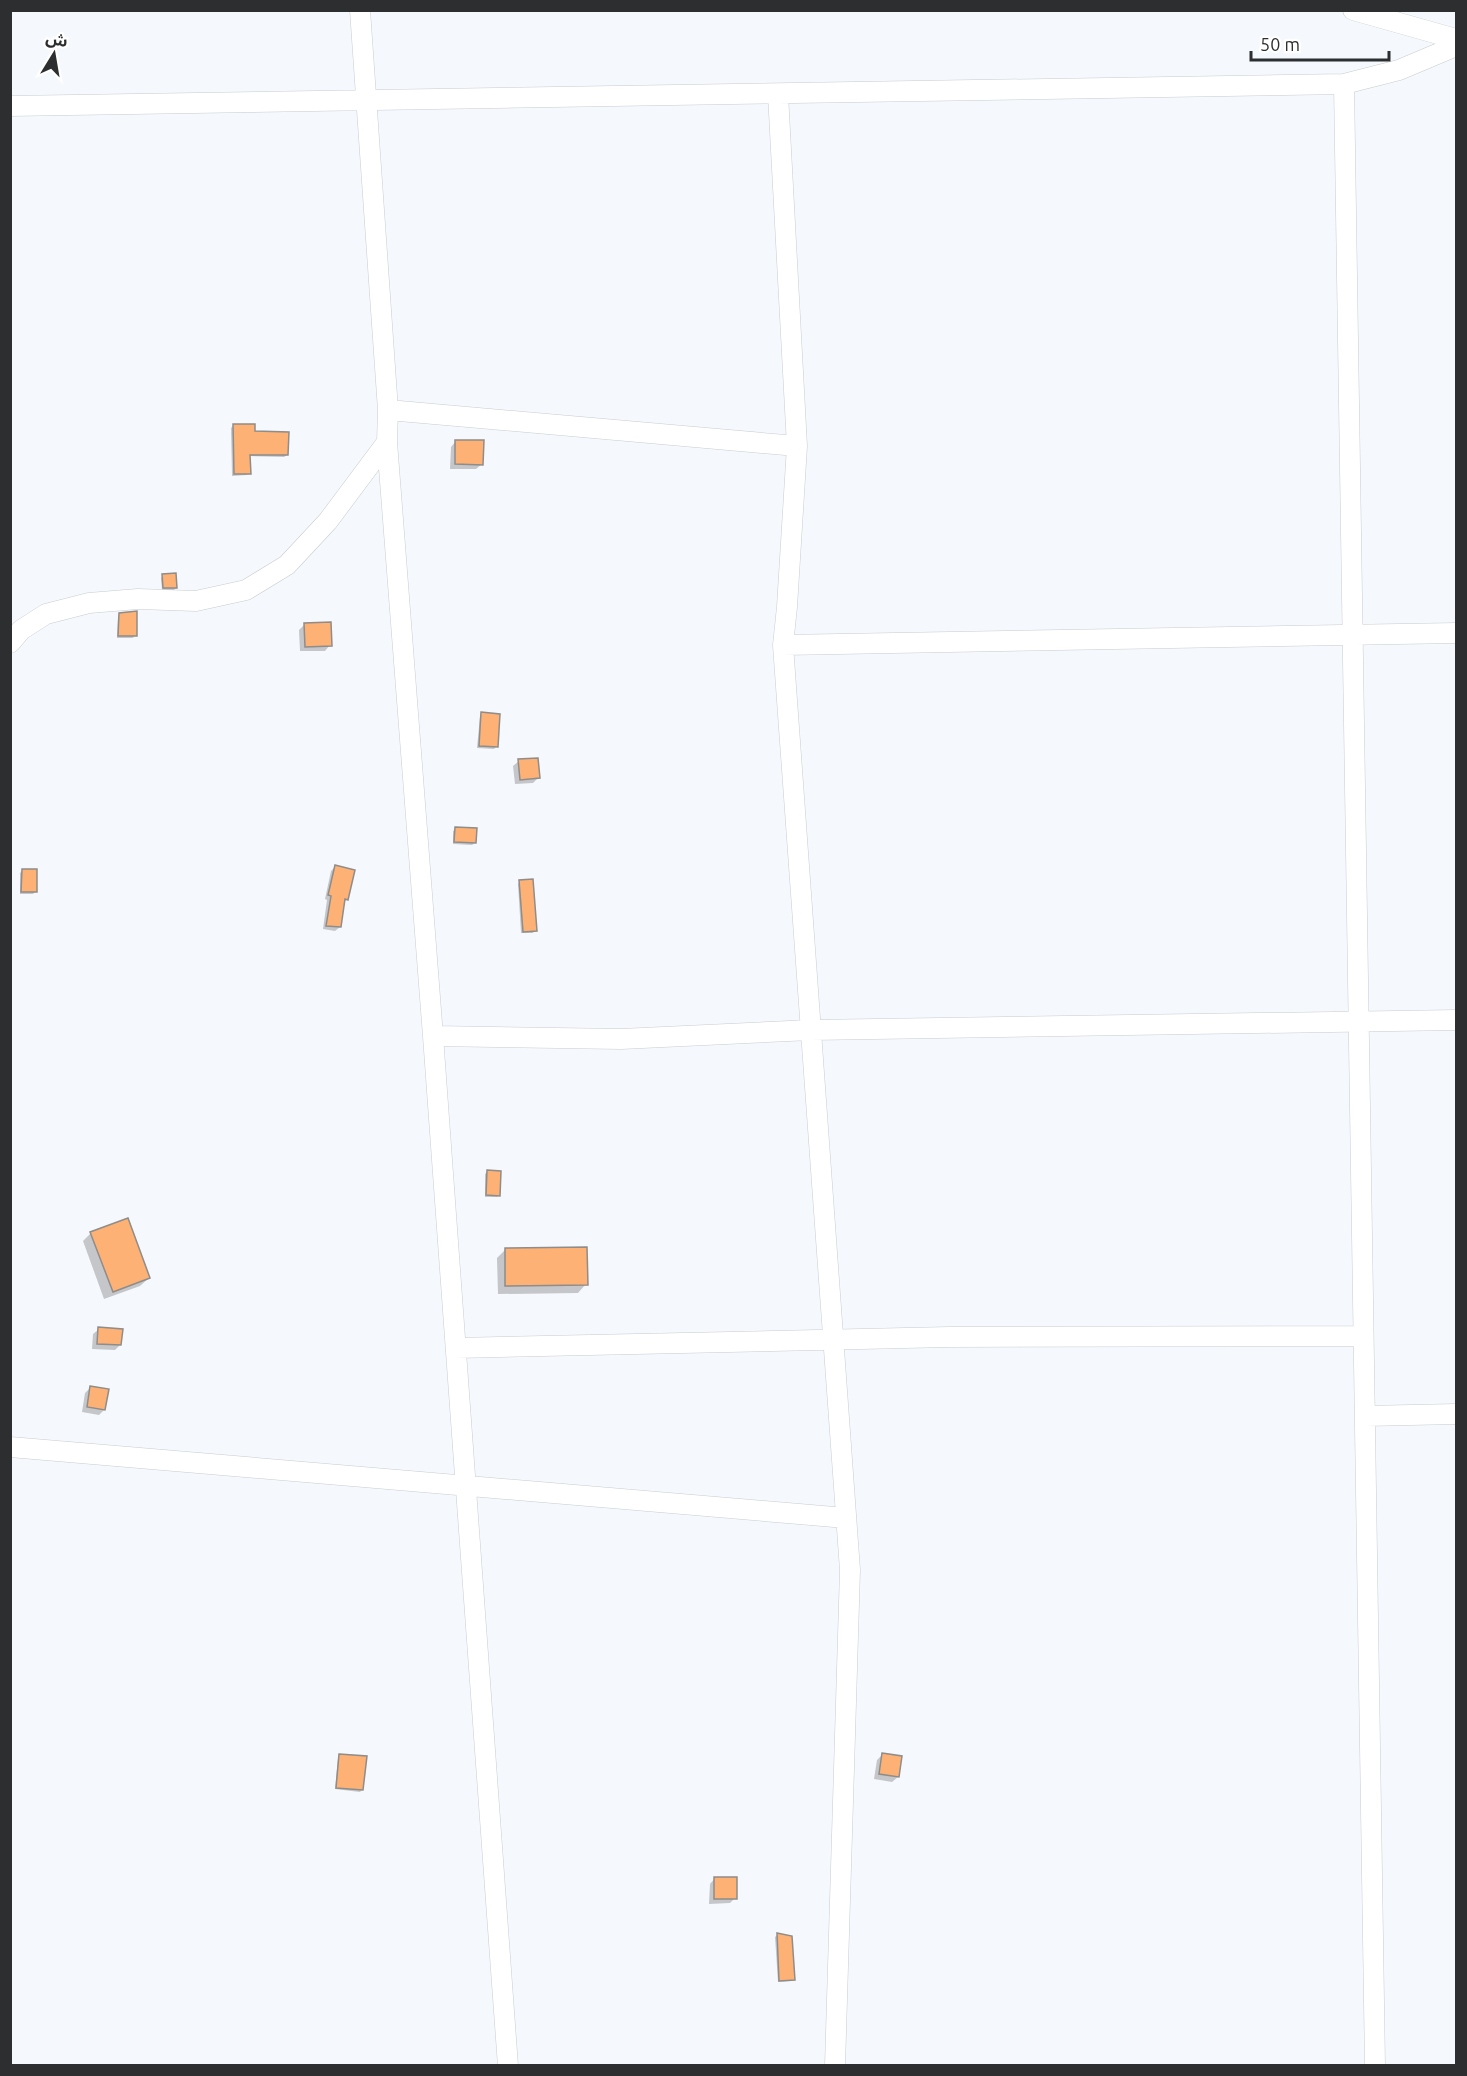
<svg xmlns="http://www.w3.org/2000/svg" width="1467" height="2076" viewBox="0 0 1467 2076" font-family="Ubuntu,'Noto Sans Arabic',sans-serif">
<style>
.shadow{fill:#0003}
.building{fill:#feb175;stroke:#8f8c89;stroke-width:1.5}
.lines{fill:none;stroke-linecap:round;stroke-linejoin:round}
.minor-casing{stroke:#c9cccf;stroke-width:21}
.minor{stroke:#fff;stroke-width:20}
</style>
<rect width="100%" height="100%" fill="#f5f8fc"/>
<!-- shadow -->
<path class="shadow" d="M233,426L253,432L287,455L284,457L249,456V473L247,475L232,476L231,428Z
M456,441L482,464L476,469H450L451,447Z
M163,576L176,588L174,590H162L161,578Z
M120,614L135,635L133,638H117L118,616Z
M304,625L330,645L325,651H300L299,630Z
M482,714L496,747L494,749L477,748L480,716Z
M519,761L538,778L533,783L515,784L513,766Z
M456,829L475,843L472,845L453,844V831Z
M335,867L347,899L343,903L340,927L335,931L323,929L327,900L325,899L331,871Z
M22,871L35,892L33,894H20V873Z
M520,881L535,930L533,933H521L518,884Z
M487,1172L499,1195L497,1197H485V1174Z
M91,1233L149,1278L140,1286L104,1299L83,1241Z
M505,1250L586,1284L578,1293L498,1294L497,1258Z
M99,1329L120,1345L115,1350L92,1349L93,1334Z
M91,1387L104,1410L99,1415L82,1412L85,1393Z
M882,1755L898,1777L892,1782L874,1779L877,1760Z
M340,1756L362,1790L360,1792L335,1789L338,1758Z
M715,1878L735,1898L730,1903L709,1904L710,1884Z
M777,1935L793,1979L791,1981L778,1982L775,1937Z"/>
<!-- building -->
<path class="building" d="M233,424H255V431L289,432L288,455H250L251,474H234Z
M455,440H484L483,465L455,464Z
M176,573L177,588H163L162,574Z
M137,611V636H118L119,613Z
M331,622L332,646L305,647L304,623Z
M481,712L500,714L498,747L479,746Z
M538,758L540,778L520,780L518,759Z
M455,827L477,828L476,843L454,842Z
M335,865L355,870L348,900L345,899L341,927L326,926L331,896L328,895Z
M22,869H37V892H21Z
M533,879L537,931L523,932L519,880Z
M487,1170L501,1171L500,1196L486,1195Z
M128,1218L150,1278L113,1292L90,1232Z
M587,1247L588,1285L505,1286V1248Z
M98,1327L123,1329L121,1345L97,1344Z
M90,1386L109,1389L105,1410L87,1407Z
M882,1753L902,1756L899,1777L879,1774Z
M339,1754L367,1756L363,1790L336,1788Z
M714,1877H737V1899H714Z
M777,1933L792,1936L795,1980L779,1981Z"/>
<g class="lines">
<defs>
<path id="minor" d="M360,10L388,410L387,442L433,1036L508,2066
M1353,10L1456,39
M1344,84L1375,2066
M778,94L797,446L787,607L783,645L850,1570L835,2066
M10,106L1344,84L1399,70L1456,46
M388,410L797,446
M10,643L21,630L46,614L89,603L138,599L196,601L246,590L287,565L328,521L387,442
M783,645L1456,633
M433,1036L621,1039L811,1030L1456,1020
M456,1348L949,1337L1363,1336
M1365,1416L1456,1414
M10,1447L846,1518"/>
</defs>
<!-- minor casing -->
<use href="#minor" class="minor-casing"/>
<!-- minor -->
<use href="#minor" class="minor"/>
</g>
<!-- border -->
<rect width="1467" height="2076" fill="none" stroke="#2d2e2f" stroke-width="24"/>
<!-- north arrow -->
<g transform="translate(54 54) rotate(11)" stroke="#ffffff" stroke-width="4.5" paint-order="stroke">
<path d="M0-4.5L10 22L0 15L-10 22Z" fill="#2d2e2f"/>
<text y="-9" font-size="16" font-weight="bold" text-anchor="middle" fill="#2d2e2f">ش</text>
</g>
<!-- scale -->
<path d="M1251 51v9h138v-9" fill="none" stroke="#2d2e2f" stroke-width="3"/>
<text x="1260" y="51" font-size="18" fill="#2d2e2f" stroke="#ffffff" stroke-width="4.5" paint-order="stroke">50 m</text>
</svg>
